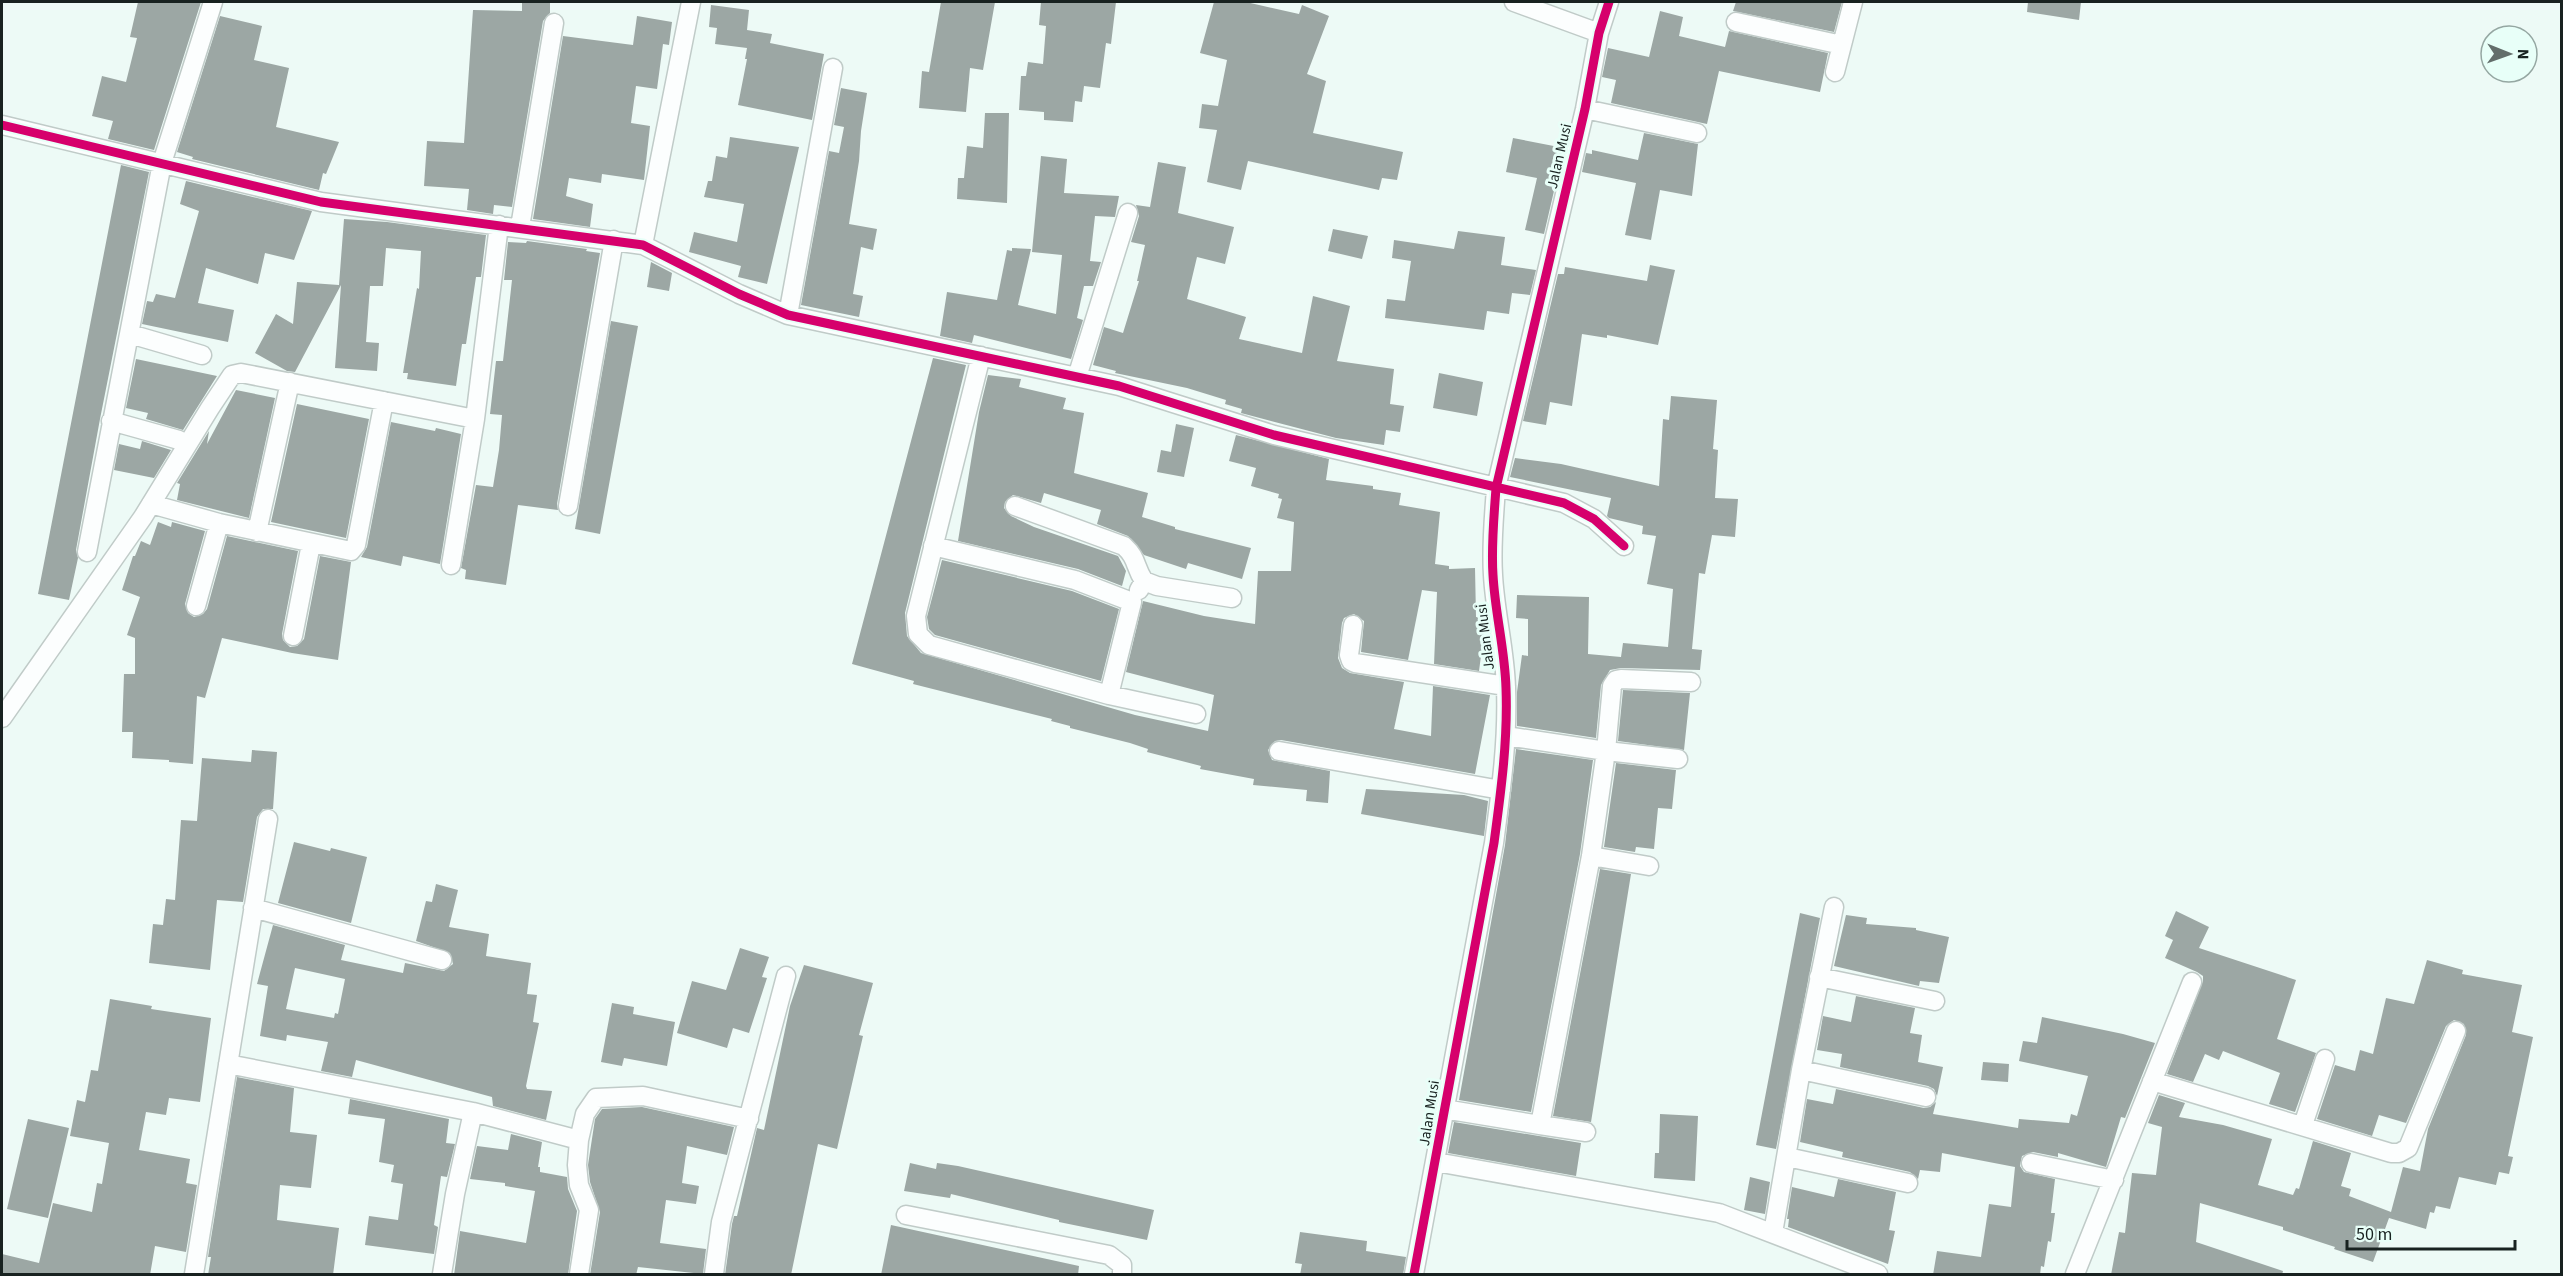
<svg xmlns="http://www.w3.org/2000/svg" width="2563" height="1276" viewBox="0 0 2563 1276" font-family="'Source Sans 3',sans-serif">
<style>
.building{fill:#9ca7a4;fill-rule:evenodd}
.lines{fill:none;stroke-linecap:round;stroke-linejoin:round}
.street-casing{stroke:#c0cbc8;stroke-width:21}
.street{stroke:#fcfefe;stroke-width:18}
.cycleway-casing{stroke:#e8fff8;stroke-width:13}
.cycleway{stroke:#d6006c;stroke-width:9}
.labels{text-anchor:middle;stroke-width:6;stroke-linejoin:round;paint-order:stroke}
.street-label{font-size:15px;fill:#182220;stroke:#e8fff8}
</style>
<rect width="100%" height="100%" fill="#edfaf6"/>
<!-- building -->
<path class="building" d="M138,2H201L154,150L108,139L113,121L92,116L102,76L126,82L137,38L130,37Z
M522,2H550V13L543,21L512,207L494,205L493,214L467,210L469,189L424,186L427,141L464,143L473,10L522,11Z
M941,2H995L983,70L970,68L966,112L919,108L922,71L929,72Z
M1041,2H1116L1111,44L1106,43L1100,88L1084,86L1082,102L1075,101L1073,122L1044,120V112L1019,110L1021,76H1026L1028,62L1043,64L1046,26L1039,25Z
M1214,2H1246L1299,14L1302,5L1329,16L1307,74L1326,81L1313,133L1403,152L1397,180L1382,178L1379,190L1248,161L1241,190L1207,182L1217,130L1199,128L1202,104L1218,106L1227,60L1200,53Z
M1736,2H1842L1834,32L1733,11Z
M2028,2H2081L2079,20L2027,12Z
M711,5L749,10L747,30L772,34L770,43L824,54L812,120L738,105L747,59H745L747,48L715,44L717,28L709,27Z
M1660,11L1683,17L1679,36L1725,47L1729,31L1828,53L1820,92L1719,71L1707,124L1611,103L1616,80L1602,77L1608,48L1649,57Z
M220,16L262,26L254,60L289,68L276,127L339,142L326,174L323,173L319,190L192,159L193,157L177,152Z
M637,16L672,22L669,45L663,44L657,89L636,86L631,123L650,126L644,180L602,174L601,183L569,178L566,196L593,204L590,227L533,219L563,36L633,45Z
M841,88L867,93L861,131L859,161L849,224L877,229L873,250L861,247L853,294L863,296L859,317L801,305L829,151L839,153L844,127L834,125Z
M985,113H1009L1007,203L957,199L958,178H964L967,146L983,148Z
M1644,133L1698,144L1692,196L1660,190L1651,240L1625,235L1636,183L1582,172L1586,153L1592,154V150L1638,160Z
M730,137L799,147L767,284L738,277L741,266L689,252L694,232L737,242L744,204L704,197L708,181H712L716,156L727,158Z
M1513,138L1564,148L1544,234L1525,230L1537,178L1506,172Z
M1041,156L1067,159L1064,193L1119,196L1115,217L1095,216L1090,261L1101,262L1093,286H1084L1077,318L1083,320L1071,359L974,335L972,343L940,336L947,292L997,300L1007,250L1012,251V248L1031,249L1018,305L1056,314L1062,255L1032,252Z
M1158,162L1186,167L1178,213L1234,227L1225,264L1197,257L1187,299L1246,317L1239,339L1302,353L1313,296L1350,306L1337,361L1394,369L1390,404L1404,406L1400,432L1386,430L1384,445L1336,438L1241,413L1242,409L1225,404L1226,400L1187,388L1115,373L1116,371L1093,365L1104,327L1123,333L1139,281H1137L1145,245L1131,242L1139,216L1136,205L1150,207Z
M121,165L149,172L100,419L76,550L78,558L69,600L38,594Z
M186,181L312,211L294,260L265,253L258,284L206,268L198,303L234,310L228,342L142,324L147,301L153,302L156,294L175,298L199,211L180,204Z
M344,219L387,222L486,235L481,277H476L466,344H462L456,386L407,379L408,373H403L417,288L419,289L421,251L386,248L383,286H370L366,342L379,343L377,371L335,368L341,285L295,372L287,371L255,353L276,314L293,324L297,282L339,285Z
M1333,229L1368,236L1362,259L1328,251Z
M1458,231L1505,237L1501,265L1536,270L1530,295L1512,293L1509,314L1487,311L1484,330L1385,318L1387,299L1405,301L1411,261L1392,258L1394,240L1454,249Z
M527,241L587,249L586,251L600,253L557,504L558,510L518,505L506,585L465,579L466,570L461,568L476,485L493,487L499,450L502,415L490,414L496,361H503L512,280H504L508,242L526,243Z
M651,262L672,273L669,291L647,287Z
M1650,265L1675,270L1658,345L1607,335V338L1582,334L1572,406L1550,402L1546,425L1523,421L1558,274H1564L1565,267L1647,281Z
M611,321L638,326L600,534L575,529Z
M933,358L966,365L905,613L907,636L921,653L1135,715L1208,731L1214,695L1126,672L1143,601L1204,616L1255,624L1258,571H1291L1294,522L1277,518L1282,499L1278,498L1279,494L1251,486L1256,468L1229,461L1236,435L1329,459L1326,480L1373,486V489L1401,493L1399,505L1440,512L1435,564L1449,566V569L1475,568L1476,617L1486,618L1479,671L1434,664L1437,592L1422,590L1408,660L1361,652L1364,621L1354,614L1344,618L1342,623L1338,658L1342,668L1350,673L1404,682L1394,729L1431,736L1433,686L1490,695L1475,774L1281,740L1275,741L1268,750L1272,760L1330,771L1328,803L1306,801L1307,790L1253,785L1254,779L1200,769L1201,766L1147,752L1148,749L1130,743L1070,728V726L1051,721L1052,719L913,684L914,681L852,664Z
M136,359L217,376L183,430L146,419L148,413L126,408Z
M1439,373L1483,382L1477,416L1433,408Z
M988,375L1021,379L1019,387L1066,398L1063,409L1084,413L1074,473L1148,493L1142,517L1175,527V529L1251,548L1242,579L1188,563L1186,569L1144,555L1128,536L1097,524L1101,510L1044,493L1041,503L1013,495L1005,502L1004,508L1011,516L1034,527L1118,556L1126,571L1122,586L1078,569L958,541L979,412Z
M236,390L275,398L249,518L177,500L180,484L177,483L209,431L207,444Z
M1671,396L1717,400L1713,449L1718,450L1715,498L1738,499L1735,537L1712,535L1705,574L1699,573L1692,649L1702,650L1700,670L1621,668L1610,670L1601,685L1596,738L1517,726V692L1522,655L1528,656V619L1516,618L1517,595L1589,597L1588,654L1621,657L1623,643L1668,647L1673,589L1647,584L1656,536L1642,534L1643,526L1609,518L1607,516L1611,498L1510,477L1515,458L1561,464L1659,486L1663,419L1669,420Z
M297,404L369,419L346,538L271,522Z
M391,422L435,431L436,428L461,434L440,564L403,556L401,566L361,557L367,547Z
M1176,424L1194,428L1184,477L1157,472L1161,450L1171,452Z
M142,441L171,450L154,478L114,470L119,444L140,449Z
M158,522L171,527L172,522L205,531L185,604L188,613L194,617L203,614L207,609L227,536L298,551L282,634L283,640L290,647L297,646L304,639L320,556L351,562L338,660L292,653L222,638L205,698L197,696L193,764L169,762V760L132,758L133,732H122L124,674H135V638L127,635L140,597L122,590L133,556H135L141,541L150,545Z
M942,560L1072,591L1119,609L1101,681L935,635L929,629L927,617Z
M1623,690L1690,693L1684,750L1618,741Z
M1516,749L1593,760L1580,854L1531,1112L1459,1100L1505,845Z
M252,750L277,752L273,809H263L257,817L243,902L217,900L210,970L149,963L153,924L163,925L166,899L175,900L181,820L197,821L202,758L251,762Z
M1616,763L1676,770L1672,809L1658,808L1654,849L1636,847L1635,852L1604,847Z
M1366,789L1464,795L1488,801L1484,836L1361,814Z
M294,842L330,851L331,848L367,857L351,923L278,903Z
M1600,869L1631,874L1591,1122L1553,1116Z
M436,884L458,890L449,927L489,934L486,956L531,963L527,994L537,995L533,1022L539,1023L526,1086L527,1089L552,1091L546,1120L493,1106L492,1097L356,1060L352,1077L321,1071L328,1042L287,1035L286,1041L260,1036L268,986L257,984L273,925L345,945L341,960L403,973L405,963L444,971L453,964L450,953L416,941L426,901L432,902ZM295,968L345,979L338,1014L335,1013L334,1018L286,1009Z
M2176,911L2209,927L2199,948L2296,980L2277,1039L2316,1053L2295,1112L2269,1104L2280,1073L2223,1051L2219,1060L2205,1054L2193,1082L2167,1074L2203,981V976L2197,972L2165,958L2173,940L2165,936Z
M1800,913L1820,918L1776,1149L1756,1145Z
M1846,915L1867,918L1866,924L1916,928V930L1949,937L1939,983L1920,981L1919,986L1834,966Z
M740,948L769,957L762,977L767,978L749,1033L733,1028L727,1048L677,1033L692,981L726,990Z
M2427,960L2463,970L2462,974L2522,985L2512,1032L2533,1037L2508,1156L2513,1157L2509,1174L2499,1172L2496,1185L2459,1177L2450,1209L2436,1206L2434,1213L2430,1212L2426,1229L2389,1218L2373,1262L2334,1249L2335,1247L2283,1230V1227L2200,1203L2196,1242L2283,1271L2282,1275H2111L2119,1232L2125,1233L2132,1173L2156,1175L2162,1127L2148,1123L2159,1095L2185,1103L2179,1117L2223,1125L2272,1139L2258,1185L2293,1195L2296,1188L2299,1189L2313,1141L2351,1153L2341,1186L2351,1189L2349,1196L2391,1212L2403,1167L2420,1171L2428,1129L2466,1035L2464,1024L2454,1020L2446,1026L2406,1123L2379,1115L2372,1136L2317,1119L2335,1065L2355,1071L2360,1050L2373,1054L2386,998L2414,1004Z
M804,965L873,983L859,1035L863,1036L837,1149L818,1144L791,1275H725L732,1224L734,1216H737L757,1128L764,1130L790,1006Z
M1856,996L1915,1008L1910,1033L1922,1035L1918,1062L1943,1067L1937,1096L1934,1089L1928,1086L1840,1067L1842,1054L1817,1050L1823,1016L1851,1022Z
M110,999L152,1006L151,1009L211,1018L200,1102L169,1098L166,1115L146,1112L139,1150L190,1159L186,1183L197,1185L186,1252L155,1246L150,1275H2V1254L39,1263L53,1203L92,1212L97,1183L102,1184L109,1143L70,1136L77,1100L85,1102L91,1070L98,1071Z
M612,1003L634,1007L633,1014L675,1022L667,1066L624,1058L622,1066L601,1062Z
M2042,1017L2123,1034L2155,1043L2125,1118L2121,1117L2106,1167L2058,1153V1157L2033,1152L2022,1156L2020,1166L2024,1172L2055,1179L2051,1213H2055L2051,1242L2048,1241L2044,1267L2041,1266L2040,1275H1933L1937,1251L1981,1257L1989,1204L2011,1207L2015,1167L1942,1153L1940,1172L1920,1170L1918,1179L1910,1172L1842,1157L1843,1152L1800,1142L1807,1099L1833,1104L1836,1089L1924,1108L1930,1107L1936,1102L1933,1114L2018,1128L2019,1119L2069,1123L2071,1114L2077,1116L2088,1076L2019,1061L2023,1041L2037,1043Z
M1983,1062L2009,1064L2008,1082L1981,1080Z
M237,1077L294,1088L290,1132L317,1135L311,1188L280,1185L277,1220L339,1228L333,1275H208L211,1257H208Z
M350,1099L449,1119L446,1143L455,1144L447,1177L441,1176L434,1225L438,1227L434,1254L365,1245L369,1216L398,1220L403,1184L391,1182L394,1165L379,1162L385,1119L348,1114Z
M642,1107L734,1127L727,1155L687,1146L682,1183L699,1186L696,1204L666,1200L660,1243L706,1249L703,1274L638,1267L636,1275H590L600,1212L590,1182L588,1165L595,1119L602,1109Z
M1660,1114L1698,1116L1695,1181L1654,1178L1655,1153H1659Z
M28,1119L69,1128L48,1218L7,1209Z
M1454,1122L1581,1143L1576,1176L1448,1153Z
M511,1134L542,1142L538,1167H540V1172L567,1177L568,1189L577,1211L568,1275H454L460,1231L526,1243L535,1191L505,1186V1183L470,1179L477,1146L508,1150Z
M910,1163L936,1169L937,1163L958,1166L1154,1210L1147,1240L1059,1222V1220L951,1194L950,1198L904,1191Z
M1750,1177L1770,1182L1765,1214L1744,1210Z
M1838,1179L1896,1192L1889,1230L1895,1231L1888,1264L1788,1227L1789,1219H1787L1792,1187L1834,1197Z
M891,1225L1079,1266L1078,1275H881Z
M1300,1232L1367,1241L1366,1251L1406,1257L1403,1275H1300L1302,1264L1295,1263Z"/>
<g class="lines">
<defs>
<path id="street" d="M1514,2L1599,33
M1736,22L1842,45
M1835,72L1853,2
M1585,109L1697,133
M2,125L321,202L643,245L739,294L788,315L1119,386L1274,435L1564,503L1594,519L1624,546
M520,227L554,23
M643,245L691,2
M788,315L833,68
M130,334L202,355
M981,356L916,616L918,634L929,645L1109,695L1196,714
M1077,377L1128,213
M111,421L179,440
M151,504L219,523L351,551L356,545L384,401
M568,506L614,240
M1015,506L1124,546C1138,559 1134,566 1144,581
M257,532L290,382
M933,546L1075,580L1132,602L1109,695
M87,552L162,163L213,2
M451,565L475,419L499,225
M1139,590L1144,581L1157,586L1232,598
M196,606L219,523
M1353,625L1349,655L1351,661L1355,663L1506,686
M293,636L311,544
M2,718L143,517L210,408L232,375L241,373L475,419
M1279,751L1501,790
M1678,759L1606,751L1612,686L1616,680L1621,679L1691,682
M1591,856L1649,866
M253,908L442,960
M1819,977L1935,1001
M228,1064L473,1112
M1801,1070L1926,1097
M2152,1081L2391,1153H2399L2408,1148L2456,1031
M1444,1109L1540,1125L1591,856L1606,751L1506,736
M1540,1125L1586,1132
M2303,1125L2325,1059
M579,1140L585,1114L596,1098L643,1096L749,1119
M1787,1157L1908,1183
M1436,1162L1719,1213L1878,1274
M2031,1163L2114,1180
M906,1215L1109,1255L1122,1265V1274
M1773,1233L1801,1070L1834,907
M194,1274L268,819
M442,1274L455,1194L473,1112L579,1140L577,1165L579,1185L589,1210L579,1274
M714,1274L721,1222L786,976
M1414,1274L1494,843C1501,791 1508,740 1506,688C1505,650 1495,613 1493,575C1491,546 1494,517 1496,488L1585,109L1599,33L1609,2
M2075,1274L2192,982"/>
</defs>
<!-- street casing -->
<use href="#street" class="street-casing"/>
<!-- street -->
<use href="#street" class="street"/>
<defs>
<path id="cycleway" d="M2,125L321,202L643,245L739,294L788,315L1119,386L1274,435L1564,503L1594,519L1624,546
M1414,1274L1494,843C1501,791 1508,740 1506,688C1505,650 1495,613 1493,575C1491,546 1494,517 1496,488L1585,109L1599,33L1609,2"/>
</defs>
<!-- cycleway casing -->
<use href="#cycleway" class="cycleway-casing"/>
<!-- cycleway -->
<use href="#cycleway" class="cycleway"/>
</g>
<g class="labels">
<!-- street labels -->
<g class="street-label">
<text transform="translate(1559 156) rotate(-77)" y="5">Jalan Musi</text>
<text transform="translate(1485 637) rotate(-97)" y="5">Jalan Musi</text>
<text transform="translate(1429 1113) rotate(-81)" y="5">Jalan Musi</text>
</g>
</g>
<!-- border -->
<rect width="2563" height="1276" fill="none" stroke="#182220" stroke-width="6"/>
<!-- north arrow -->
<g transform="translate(2509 54) rotate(91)"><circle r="28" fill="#e8fff8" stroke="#95a7a2" stroke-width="1.5"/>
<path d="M0-4.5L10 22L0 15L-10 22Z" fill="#636e6b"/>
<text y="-9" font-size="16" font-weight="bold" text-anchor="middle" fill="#182220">N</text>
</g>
<!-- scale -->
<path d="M2347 1240v9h168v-9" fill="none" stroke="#182220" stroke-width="3"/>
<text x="2356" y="1240" font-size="18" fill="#182220" stroke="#e8fff8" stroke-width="4.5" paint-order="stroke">50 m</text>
</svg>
